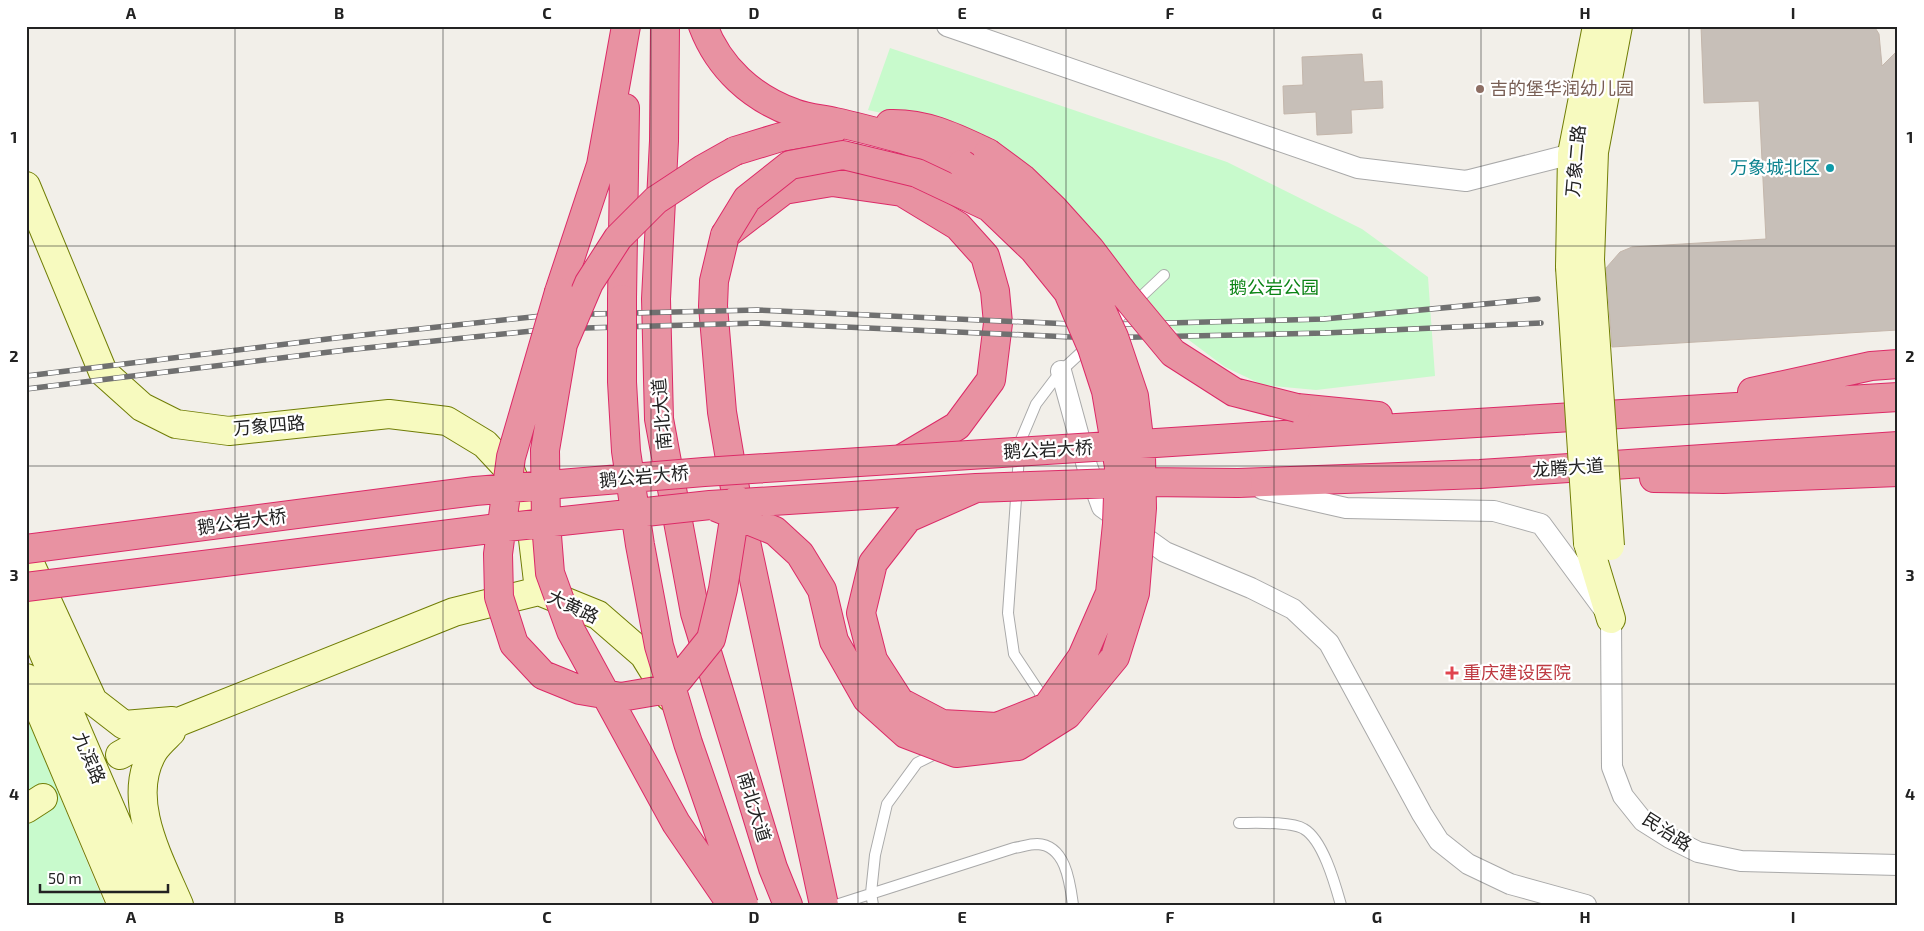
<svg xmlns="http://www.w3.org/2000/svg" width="1924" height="931" viewBox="0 0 1924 931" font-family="'Exo 2','Noto Sans SC',sans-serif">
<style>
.park{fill:#c8facc}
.building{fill:#c7bfb8;stroke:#c4b6ab}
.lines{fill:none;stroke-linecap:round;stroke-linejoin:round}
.lane-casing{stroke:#a9a9a9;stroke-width:12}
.street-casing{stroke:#a9a9a9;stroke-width:22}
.secondary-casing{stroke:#707d05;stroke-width:30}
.highway-casing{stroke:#dc2a67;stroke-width:30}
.lane{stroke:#fff;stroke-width:10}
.street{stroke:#fff;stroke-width:20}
.secondary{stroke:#f7fabf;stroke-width:28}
.highway{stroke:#e892a2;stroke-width:28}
.rail-casing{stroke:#707070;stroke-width:5.5}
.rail{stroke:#fff;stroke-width:4;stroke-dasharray:11;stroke-linecap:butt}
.secondary-bridge-casing{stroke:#707d05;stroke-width:30;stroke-linecap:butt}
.highway-bridge-casing{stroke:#dc2a67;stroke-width:30;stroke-linecap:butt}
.secondary-bridge{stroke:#f7fabf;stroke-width:28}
.highway-bridge{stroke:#e892a2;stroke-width:28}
.grid{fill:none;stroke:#222;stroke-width:1;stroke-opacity:0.55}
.education-dot{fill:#8d6e63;stroke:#fff;stroke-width:2}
.culture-dot{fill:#0f9aa8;stroke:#fff;stroke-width:2}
.health-dot{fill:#e0444e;stroke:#fff;stroke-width:2}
.labels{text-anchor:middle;stroke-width:4.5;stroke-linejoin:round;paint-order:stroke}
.education-label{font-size:18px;fill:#785e54;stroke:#fff;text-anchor:start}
.street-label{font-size:18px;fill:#222;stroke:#fff}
.culture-label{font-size:18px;fill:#0d838f;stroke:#fff;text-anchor:end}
.park-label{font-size:18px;fill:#0c8416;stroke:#fff}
.health-label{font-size:18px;fill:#be3a42;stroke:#fff;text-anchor:start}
.neatline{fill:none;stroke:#222;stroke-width:2}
.grid-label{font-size:16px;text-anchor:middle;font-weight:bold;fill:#222}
</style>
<rect width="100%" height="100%" fill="#f2efe9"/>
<!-- park -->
<path class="park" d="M890,48L1227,162L1362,229L1428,277L1435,376L1316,390L1263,385L1225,367L1170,326L1066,203L992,138L868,110Z
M26,715L105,905H26Z"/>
<!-- building -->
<path class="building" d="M1701,26H1874L1879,34L1882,66L1898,50V330L1612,347L1606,268L1620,252L1632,247L1766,239L1759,101L1704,103Z
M1362,54L1364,82L1382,81L1383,108L1351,110L1352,133L1317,135L1316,112L1284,114L1283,86L1303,85L1302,57Z"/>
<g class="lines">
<defs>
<path id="lane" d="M1110,326L1164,275
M1041,707L1040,693L1014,654L1008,613L1020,442L1036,404L1061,371L1088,346
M1239,823C1254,823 1291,821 1304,829C1323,840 1335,884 1341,905
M836,905L1014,848C1021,847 1029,844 1037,844C1066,845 1070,883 1073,905
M873,905L871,893L875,855L887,804L917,763L939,752"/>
<path id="street" d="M947,26L1358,168L1466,181L1572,154
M1061,371L1087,466L1102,507L1165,552L1251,588L1293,609L1329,643L1422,814L1439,841L1468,864L1510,884L1586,905
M1262,489L1346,508L1494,511L1541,524L1611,619L1612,767L1623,796L1643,821L1670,838L1698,852L1741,861L1898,865"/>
<path id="secondary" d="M26,186L103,372L142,407L176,424L229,431L389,414L447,421L485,444L511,472L531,522L539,590
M1590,260L1594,152L1618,26
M1570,267L1572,154L1597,26
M1588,543L1611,619
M26,555L93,701L124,725L172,721
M26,612L152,905
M26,678L122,905
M171,732C165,738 157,745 153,752C125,800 160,860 179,905
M120,755L181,721L454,612L539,591L598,615L644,655L670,697
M26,809L43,798"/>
<path id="highway" d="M665,26L664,141L656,299L659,419L695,613L773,868L788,905
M703,26C719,68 752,98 794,113C807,118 822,119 835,122C858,127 880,133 902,139C923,145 943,156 962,164
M890,124C927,123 956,138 988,153
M735,151L781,137L835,128
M559,292L601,165L626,26
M622,299L625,108
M1752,392L1871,366L1898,364
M1297,408L1378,416
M1265,436L1898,397
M1654,478L1723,479L1898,472
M1238,483L1480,474L1898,446
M824,905L737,500L722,412L713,306L714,281L725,235L784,190L832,182L902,192L958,226L985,256L995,291L998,323L991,380L957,426L903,458"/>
</defs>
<!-- lane casing -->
<use href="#lane" class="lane-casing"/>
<!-- street casing -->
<use href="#street" class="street-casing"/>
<!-- secondary casing -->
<use href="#secondary" class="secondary-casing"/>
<!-- highway casing -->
<use href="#highway" class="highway-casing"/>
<!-- lane -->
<use href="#lane" class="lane"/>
<!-- street -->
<use href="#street" class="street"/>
<!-- secondary -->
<use href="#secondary" class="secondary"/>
<!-- highway -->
<use href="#highway" class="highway"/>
<defs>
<path id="rail" d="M26,376L344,337L551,315L757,310L1093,325L1324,319L1538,299
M26,389L346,350L551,329L757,323L1093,338L1325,333L1541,323"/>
</defs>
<!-- rail casing -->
<use href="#rail" class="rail-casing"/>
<!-- rail -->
<use href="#rail" class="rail"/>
<defs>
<path id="secondary-bridge" d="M1590,260L1610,546
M1570,267L1588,543"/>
<path id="highway-bridge" d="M988,153L1023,179L1054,209L1090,249L1124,294L1173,353L1234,392L1297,408
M725,235L747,199L790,165L843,155L917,173L989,207L1034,250L1068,292L1092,348L1106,391L1119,467L1117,524L1110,593L1082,657L1047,707L997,727L942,724L900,702L873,660L861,613L873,563L908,518L976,488
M559,292L511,457L498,554L499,597L514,644L543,675L580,690L621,697L662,690L678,680L711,639L723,589L737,500
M622,299V382L626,451L640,545L659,646L688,743L744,905
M716,507L775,531L800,554L822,590L834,641L867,699L906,734L956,753L1018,746L1067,715L1115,657L1135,593L1142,508L1141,455L1134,396L1114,337L1091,287L1054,241L1016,202L962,164
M26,549L475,491L704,472L1265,436
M26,587L490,529L710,505L976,488L1144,482L1238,483
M732,905L676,823L571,631L550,573L546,523L545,450L563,344L589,283L618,238L656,200L703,169L735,151"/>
</defs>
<!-- secondary-bridge casing -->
<use href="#secondary-bridge" class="secondary-bridge-casing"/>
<!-- highway-bridge casing -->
<use href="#highway-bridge" class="highway-bridge-casing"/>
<!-- secondary-bridge -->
<use href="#secondary-bridge" class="secondary-bridge"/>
<!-- highway-bridge -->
<use href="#highway-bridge" class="highway-bridge"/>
</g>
<!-- grid -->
<path class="grid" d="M235,26V905M443,26V905M651,26V905M858,26V905M1066,26V905M1274,26V905M1481,26V905M1689,26V905M26,246H1898M26,466H1898M26,684H1898"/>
<!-- markers -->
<circle class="education-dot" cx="1480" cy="89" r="5"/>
<circle class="culture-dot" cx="1830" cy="168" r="5"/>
<path class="health-dot" d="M1449.5 665.5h5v5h5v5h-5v5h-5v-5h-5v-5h5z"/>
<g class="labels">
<!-- education labels -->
<g class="education-label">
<text x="1490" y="95">吉的堡华润幼儿园</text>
</g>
<!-- street labels -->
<g class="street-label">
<text transform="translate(1576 161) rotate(-85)" y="6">万象二路</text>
<text transform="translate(662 414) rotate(-95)" y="6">南北大道</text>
<text transform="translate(269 426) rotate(-5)" y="6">万象四路</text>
<text transform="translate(1048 450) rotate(-3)" y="6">鹅公岩大桥</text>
<text transform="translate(1568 468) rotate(-4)" y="6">龙腾大道</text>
<text transform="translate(644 477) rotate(-5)" y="6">鹅公岩大桥</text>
<text transform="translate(242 522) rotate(-8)" y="6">鹅公岩大桥</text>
<text transform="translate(573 607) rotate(25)" y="6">大黄路</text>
<text transform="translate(89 758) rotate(67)" y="6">九滨路</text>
<text transform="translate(754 807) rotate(73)" y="6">南北大道</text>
<text transform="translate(1667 832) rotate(33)" y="6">民治路</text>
</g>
<!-- culture labels -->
<g class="culture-label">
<text x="1820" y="174">万象城北区</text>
</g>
<!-- park labels -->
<g class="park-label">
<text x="1274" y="294">鹅公岩公园</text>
</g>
<!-- health labels -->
<g class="health-label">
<text x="1463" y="679">重庆建设医院</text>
</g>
</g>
<!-- border -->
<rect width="1924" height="931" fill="none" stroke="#ffffff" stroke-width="55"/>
<!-- scale -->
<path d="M40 884v8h128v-8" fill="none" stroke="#222222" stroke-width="2.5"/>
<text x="48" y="884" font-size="15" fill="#222222" stroke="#ffffff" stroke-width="4" paint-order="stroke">50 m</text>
<rect x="28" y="28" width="1868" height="876" class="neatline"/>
<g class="grid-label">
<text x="131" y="19">A</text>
<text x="339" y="19">B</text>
<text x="547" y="19">C</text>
<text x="754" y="19">D</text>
<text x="962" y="19">E</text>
<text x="1170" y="19">F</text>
<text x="1377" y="19">G</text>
<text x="1585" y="19">H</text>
<text x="1793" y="19">I</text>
<text x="14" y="143">1</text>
<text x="1910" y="143">1</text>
<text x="14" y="362">2</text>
<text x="1910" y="362">2</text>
<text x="14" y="581">3</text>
<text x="1910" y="581">3</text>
<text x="14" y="800">4</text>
<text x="1910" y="800">4</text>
<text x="131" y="923">A</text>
<text x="339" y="923">B</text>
<text x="547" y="923">C</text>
<text x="754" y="923">D</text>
<text x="962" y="923">E</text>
<text x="1170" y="923">F</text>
<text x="1377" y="923">G</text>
<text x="1585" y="923">H</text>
<text x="1793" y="923">I</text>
</g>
</svg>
